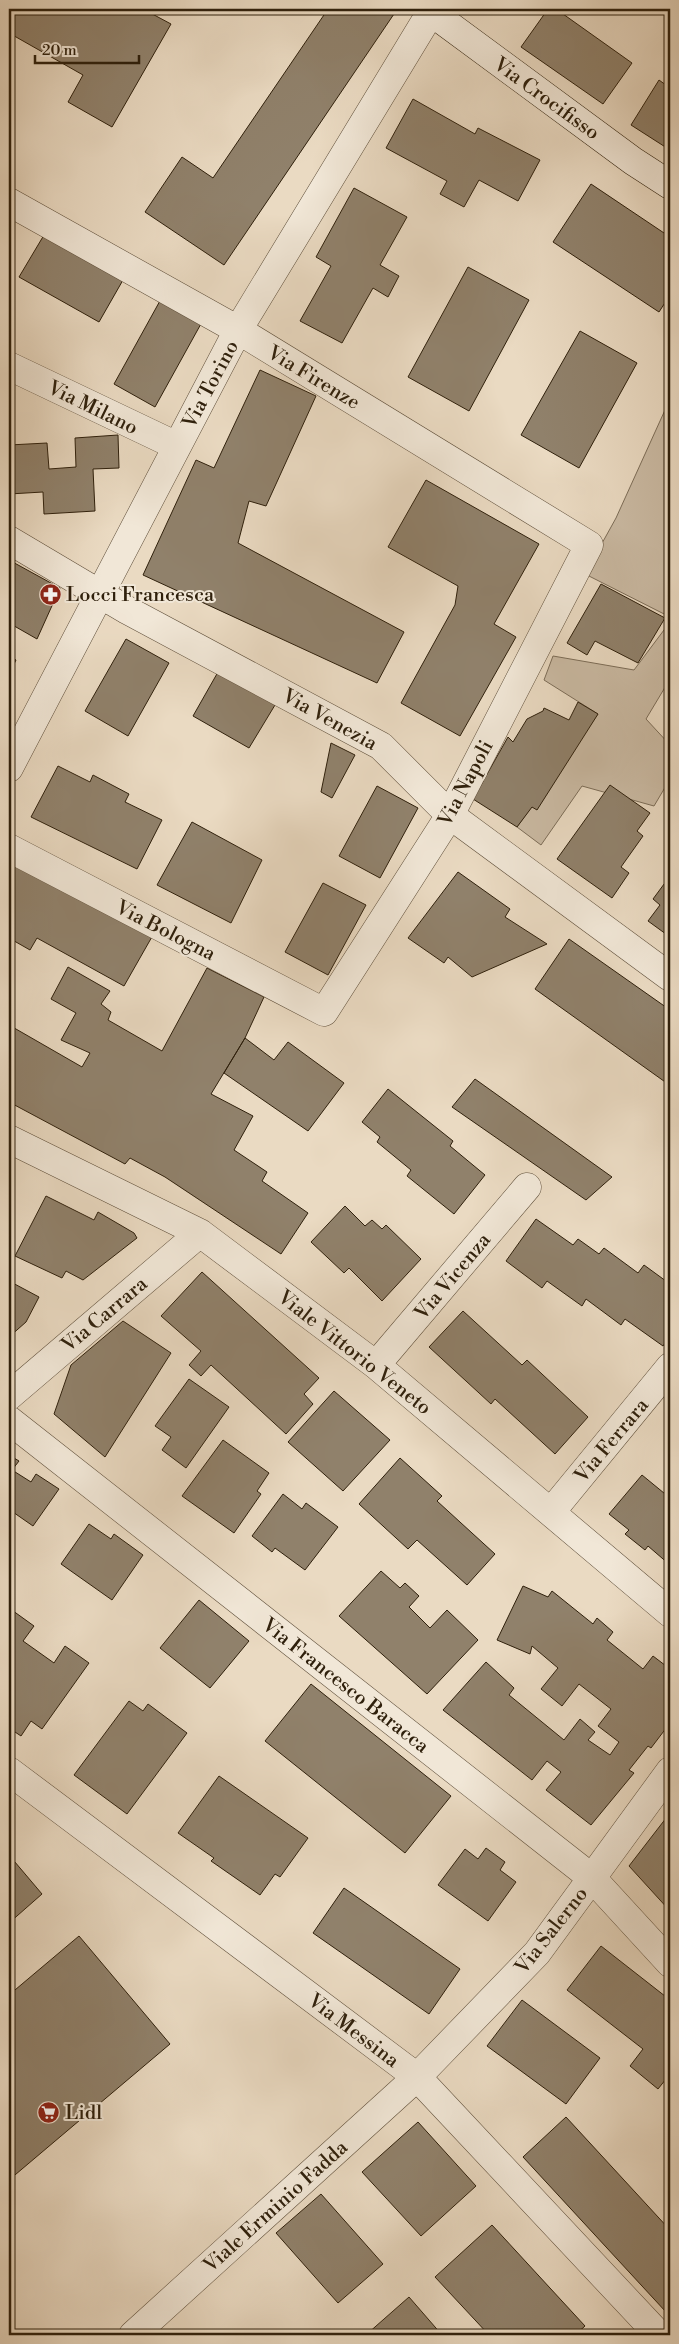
<svg xmlns="http://www.w3.org/2000/svg" width="679" height="2344" viewBox="0 0 679 2344" font-family="'Libre Bodoni',serif">
<style>
.green{fill:#cabaa3;stroke:#7c6d58}
.building{fill:#90816b;stroke:#2f200c}
.lines{fill:none;stroke-linecap:round;stroke-linejoin:round}
.street-casing{stroke:#5e4e3a;stroke-width:29}
.secondary-casing{stroke:#2f200c;stroke-width:29}
.street{stroke:#f1e7d7;stroke-width:28}
.secondary{stroke:#f1e7d7;stroke-width:28}
.labels{text-anchor:middle;stroke-width:4;stroke-linejoin:round;paint-order:stroke}
.street-label{font-size:20px;fill:#2f200c;stroke:#f1e7d7}
.poi-label{font-size:20px;fill:#2f200c;stroke:#f1e7d7;text-anchor:start}
</style>
<rect width="100%" height="100%" fill="#eadac2"/>
<filter id="stains"><feTurbulence type="fractalNoise" baseFrequency=".004" numOctaves="4"/><feColorMatrix values="0 0 0 0 .2 0 0 0 0 .09 0 0 0 0 .02 0 0 0 .5 -.17"/></filter>
<radialGradient id="worn" r=".72"><stop offset=".6" stop-color="#630" stop-opacity="0"/><stop offset="1" stop-color="#630" stop-opacity=".3"/></radialGradient>
<!-- green -->
<path class="green" d="M670,399V617L585,574L616,518Z
M670,622V679L646,719L670,745V779L654,806L582,786L541,845L517,827L598,714L544,680L553,656L634,670Z"/>
<!-- building -->
<path class="building" d="M13,9H143L171,24L112,127L68,102L83,75L9,33V16Z
M328,9H392L396,11L224,265L145,212L182,157L213,178Z
M548,9H556L632,63L603,104L521,47Z
M659,80L670,88V150L631,125Z
M413,99L475,134L478,128L540,160L518,201L479,180L464,207L440,194L447,181L386,148Z
M591,184L670,237V295L659,312L553,242Z
M354,188L407,217L380,265L399,276L388,297L373,288L342,343L300,321L331,266L316,257Z
M44,235L123,280L99,322L19,277Z
M468,267L529,300L469,411L408,377Z
M161,299L202,322L155,407L114,384Z
M580,331L637,363L579,468L521,435Z
M260,370L316,396L266,506L249,501L238,543L404,632L377,683L143,575L196,460L214,468Z
M118,435L119,468L93,469L95,511L44,514L43,492L9,494V445L47,443L49,469L76,467L75,438Z
M426,480L539,544L494,624L516,637L460,736L401,703L455,605L458,586L388,547Z
M9,560L60,588L37,639L9,623Z
M601,584L665,618L638,663L595,641L587,655L567,643Z
M126,639L169,663L128,736L85,711Z
M9,656L16,660L9,674Z
M218,672L275,705L249,748L193,716Z
M578,702L598,714L537,810L532,807L517,827L473,799L508,737L513,742L527,719L543,711L544,708L569,720Z
M331,743L355,755L332,798L321,792Z
M58,766L90,782L93,775L129,794L125,802L162,820L137,869L31,817Z
M610,785L650,813L637,831L643,836L621,867L629,873L612,898L557,859Z
M377,786L418,808L380,878L339,856Z
M192,822L262,860L231,923L157,885Z
M9,855L153,935L124,986L37,938L30,950L9,938Z
M458,872L510,909L505,917L547,944L472,977L448,957L444,963L408,938Z
M670,876V937L648,921L660,905L653,899Z
M323,883L366,905L328,975L285,952Z
M569,939L670,1010V1081L668,1084L535,989Z
M68,967L110,991L101,1004L111,1012L108,1020L162,1051L207,968L264,997L245,1038L211,1094L253,1116L234,1150L267,1172L262,1181L308,1213L281,1254L165,1177L130,1158L125,1164L9,1102V1025L82,1067L90,1053L61,1040L76,1013L51,999Z
M245,1038L274,1060L288,1042L344,1083L308,1131L224,1073Z
M475,1079L612,1177L586,1200L452,1107Z
M388,1089L453,1141L450,1146L485,1175L454,1214L407,1176L411,1170L377,1142L380,1137L362,1122Z
M46,1196L94,1220L98,1212L134,1233L137,1238L83,1280L66,1271L62,1278L15,1256Z
M345,1206L365,1226L372,1220L382,1229L386,1225L421,1259L382,1301L349,1268L344,1273L311,1242Z
M536,1219L573,1245L578,1239L599,1254L604,1248L638,1273L644,1265L670,1284V1336L663,1346L625,1319L621,1325L586,1299L582,1306L547,1281L542,1288L506,1261Z
M202,1272L319,1378L304,1394L313,1404L286,1434L211,1365L201,1376L189,1365L201,1351L161,1316Z
M9,1281L39,1297L26,1322L9,1337Z
M463,1311L522,1365L527,1360L588,1417L555,1454L495,1399L491,1404L429,1347Z
M123,1321L171,1353L105,1457L54,1414L71,1365Z
M189,1379L229,1407L186,1468L162,1450L171,1437L155,1426Z
M334,1391L390,1440L343,1491L288,1442Z
M223,1440L269,1473L257,1491L261,1494L234,1533L182,1496Z
M9,1455L19,1461L12,1470L31,1482L36,1474L59,1489L33,1526L10,1510L9,1512Z
M400,1458L442,1496L437,1501L495,1554L467,1585L417,1540L408,1549L359,1504Z
M642,1475L670,1498V1565L648,1546L645,1550L625,1534L629,1530L609,1514Z
M283,1494L302,1509L306,1503L338,1527L305,1570L275,1548L272,1552L252,1536Z
M89,1524L111,1539L114,1534L143,1555L112,1600L61,1564Z
M381,1571L400,1588L405,1583L419,1596L409,1607L430,1628L447,1610L478,1640L427,1694L339,1616Z
M523,1586L548,1597L552,1591L593,1624L597,1618L613,1632L607,1640L643,1669L653,1656L670,1669V1723L651,1748L648,1746L629,1770L634,1773L591,1825L546,1790L561,1772L547,1761L532,1780L443,1710L486,1662L514,1688L509,1695L564,1740L580,1719L595,1732L588,1740L610,1755L619,1742L598,1726L611,1709L579,1684L562,1706L541,1689L558,1668L532,1646L530,1654L497,1640Z
M199,1600L249,1641L210,1688L160,1648Z
M9,1608L34,1626L23,1641L54,1663L65,1646L89,1663L42,1729L31,1721L21,1736L9,1728Z
M311,1684L451,1796L405,1853L265,1741Z
M129,1701L143,1711L148,1704L187,1733L127,1814L74,1775Z
M219,1776L308,1838L280,1877L275,1874L260,1895L211,1861L214,1858L178,1833Z
M670,1813V1911L629,1866Z
M486,1848L505,1862L500,1870L516,1882L488,1921L438,1885L465,1849L478,1859Z
M9,1855L42,1894L9,1923Z
M344,1888L460,1969L429,2014L313,1933Z
M79,1936L170,2044L9,2180V1995Z
M601,1946L670,2000V2074L658,2089L630,2066L643,2049L567,1990Z
M522,2000L600,2058L566,2104L487,2046Z
M566,2117L670,2230V2307L666,2312L523,2157Z
M418,2122L476,2186L421,2236L362,2172Z
M321,2194L383,2264L338,2303L276,2233Z
M492,2225L585,2326L575,2335H489L435,2277Z
M409,2297L442,2335H368L367,2334Z"/>
<g class="lines">
<defs>
<path id="street" d="M9,202L238,330L589,545L450,815L324,1012L9,848
M9,366L177,446
M9,540L127,610L381,746L450,815L670,977
M9,768L238,330L431,12
M9,1139L200,1233L376,1365L670,1613
M376,1365L527,1187
M9,1396L200,1233
M9,1420L592,1878L670,1963
M551,1512L670,1367
M9,1771L417,2077L659,2335
M133,2335L417,2077L537,1953L670,1771"/>
<path id="secondary" d="M427,9L633,161L670,185"/>
</defs>
<!-- street casing -->
<use href="#street" class="street-casing"/>
<!-- secondary casing -->
<use href="#secondary" class="secondary-casing"/>
<!-- street -->
<use href="#street" class="street"/>
<!-- secondary -->
<use href="#secondary" class="secondary"/>
</g>
<!-- icons -->
<defs>
<symbol id="pharmacy-disc" viewBox="-11 -11 22 22"><circle r="9.5" fill="#8f2418" stroke="#f1e7d7"/><path d="M-2-6h4v4h4v4h-4v4h-4v-4h-4v-4h4Z" fill="#fff"/></symbol>
<symbol id="supermarket-disc" viewBox="-11 -11 22 22"><circle r="9.5" fill="#8f2418" stroke="#f1e7d7"/><path d="M-6-5.5h2.5l.6 2H6L4.5 2H-2.5L-4.4-4H-6ZM-1.5 3.2a1.3 1.3 0 1 0 .1 0ZM3 3.2a1.3 1.3 0 1 0 .1 0Z" fill="#fff"/></symbol>
</defs>
<g fill-rule="evenodd">
<use href="#pharmacy-disc" x="38" y="582" width="25" height="25"/>
<use href="#supermarket-disc" x="36" y="2100" width="25" height="25"/>
</g>
<g class="labels">
<!-- street labels -->
<g class="street-label">
<text transform="translate(547 98) rotate(36)" y="7">Via Crocifisso</text>
<text transform="translate(314 377) rotate(31)" y="7">Via Firenze</text>
<text transform="translate(210 384) rotate(-62)" y="7">Via Torino</text>
<text transform="translate(93 407) rotate(26)" y="7">Via Milano</text>
<text transform="translate(330 719) rotate(29)" y="7">Via Venezia</text>
<text transform="translate(465 783) rotate(-62)" y="7">Via Napoli</text>
<text transform="translate(166 930) rotate(27)" y="7">Via Bologna</text>
<text transform="translate(452 1276) rotate(-50)" y="7">Via Vicenza</text>
<text transform="translate(104 1314) rotate(-40)" y="7">Via Carrara</text>
<text transform="translate(355 1352) rotate(38)" y="7">Viale Vittorio Veneto</text>
<text transform="translate(611 1440) rotate(-50)" y="7">Via Ferrara</text>
<text transform="translate(346 1685) rotate(38)" y="7">Via Francesco Baracca</text>
<text transform="translate(551 1930) rotate(-52)" y="7">Via Salerno</text>
<text transform="translate(354 2030) rotate(37)" y="7">Via Messina</text>
<text transform="translate(275 2206) rotate(-42)" y="7">Viale Erminio Fadda</text>
</g>
<!-- poi labels -->
<g class="poi-label">
<text x="66" y="601">Locci Francesca</text>
<text x="65" y="2119">Lidl</text>
</g>
</g>
<!-- margin -->
<rect width="679" height="2344" fill="none" stroke="#eadac2" stroke-width="30"/>
<rect x="10" y="10" width="659" height="2324" fill="none" stroke="#2f200c" stroke-width="2.5"/>
<rect x="15" y="15" width="649" height="2314" fill="none" stroke="#2f200c"/>
<!-- scale -->
<path d="M35 55v8h104v-8" fill="none" stroke="#2f200c" stroke-width="2.5"/>
<text x="42" y="55" font-size="15" fill="#2f200c" stroke="#f1e7d7" stroke-width="4" paint-order="stroke">20 m</text>
<rect width="100%" height="100%" filter="url(#stains)"/>
<rect width="100%" height="100%" fill="url(#worn)"/>
</svg>
